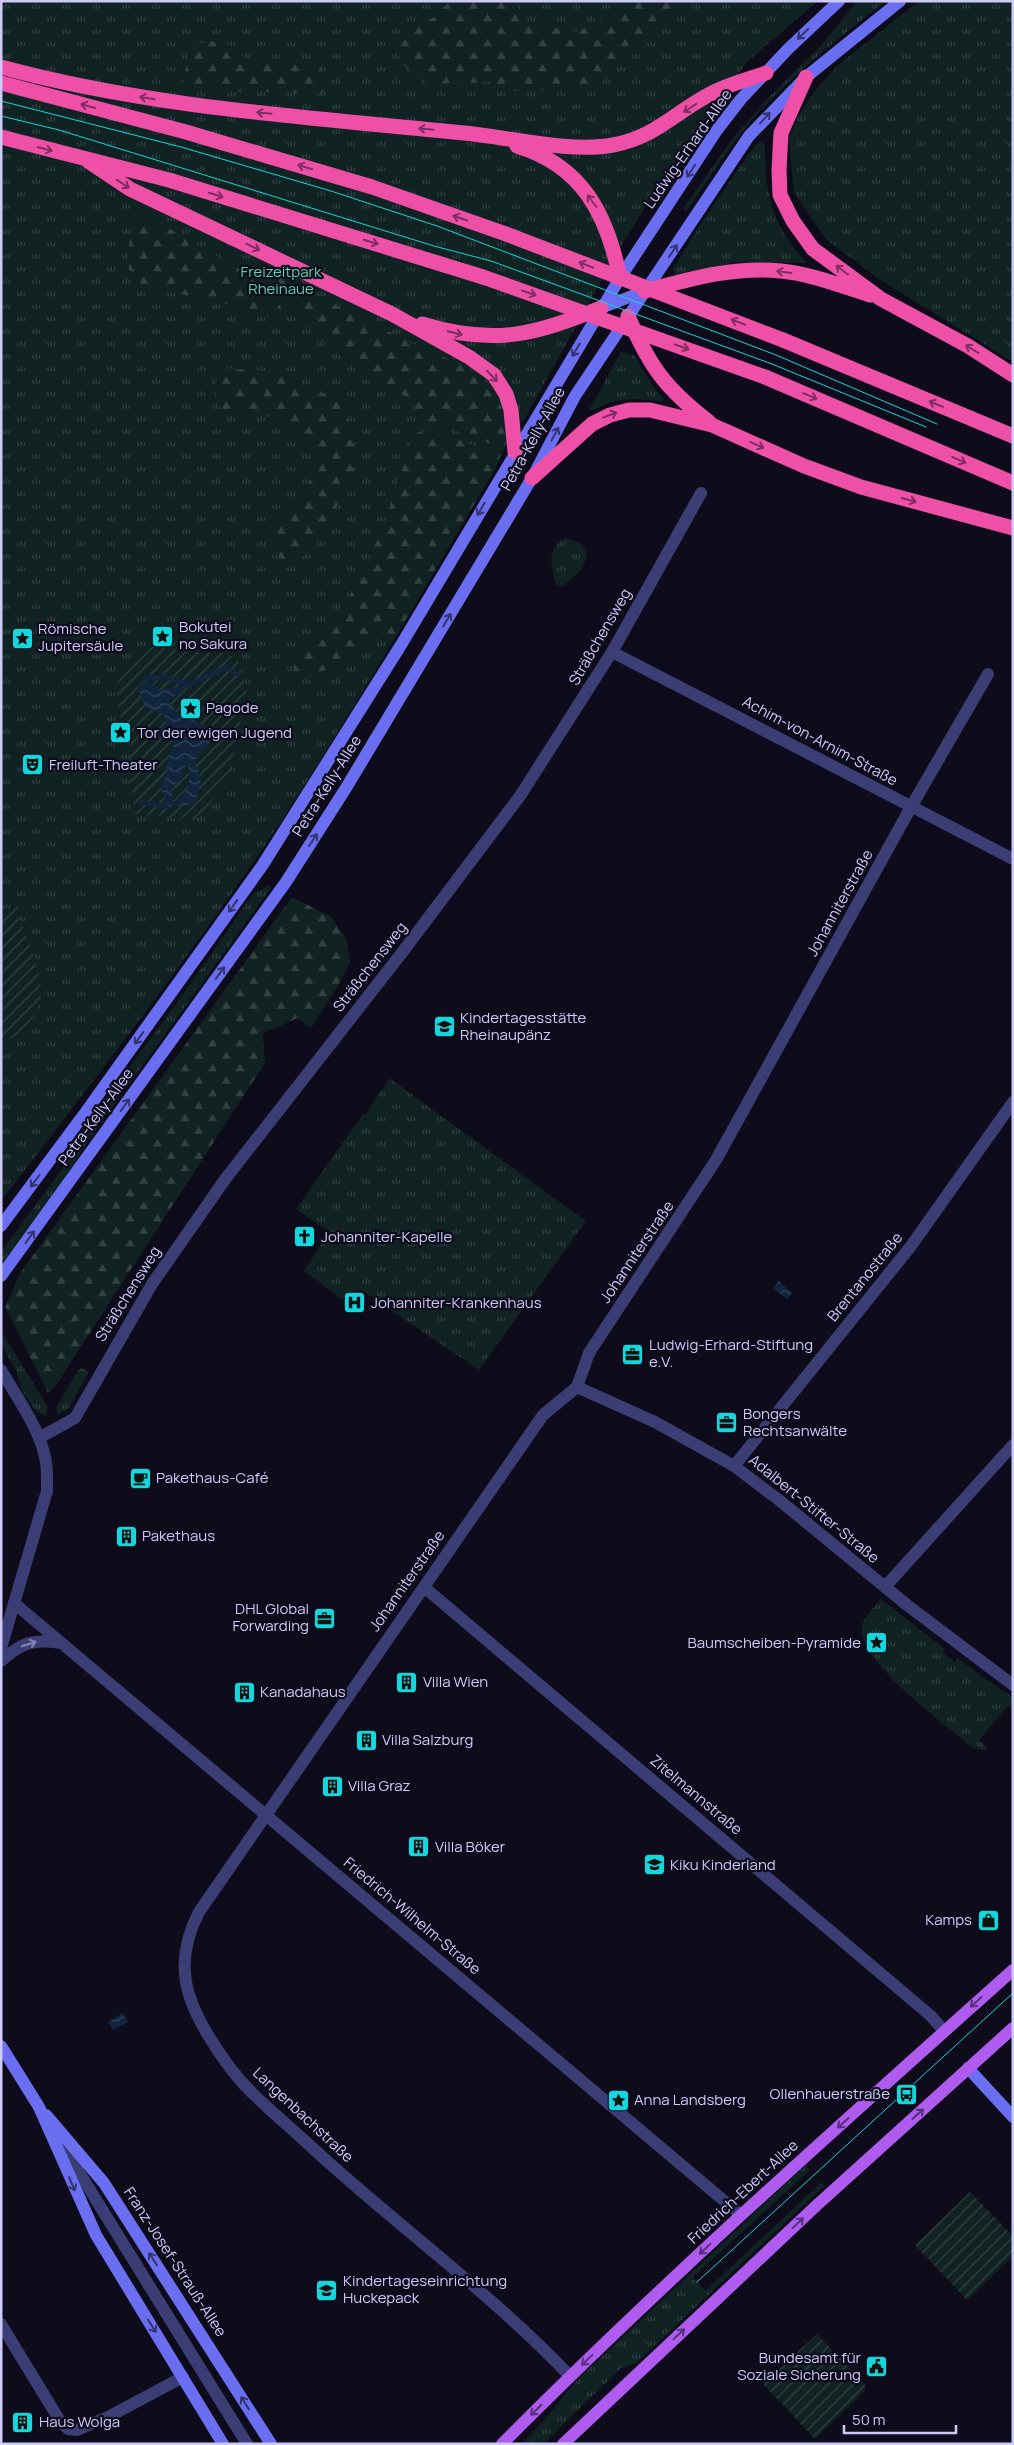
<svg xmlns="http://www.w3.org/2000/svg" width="1014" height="2445" viewBox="0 0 1014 2445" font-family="Manrope,sans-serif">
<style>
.grass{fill:url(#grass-tufts)}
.forest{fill:url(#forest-firs)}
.garden{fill:url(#garden-furrows)}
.water{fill:url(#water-waves);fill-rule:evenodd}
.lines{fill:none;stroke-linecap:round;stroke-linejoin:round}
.stream{stroke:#11263e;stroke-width:4.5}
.minor{stroke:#3b3d75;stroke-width:12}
.tertiary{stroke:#3b3d75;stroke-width:12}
.secondary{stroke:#6a6ff2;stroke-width:12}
.primary{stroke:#af5bf0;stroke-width:12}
.motorway{stroke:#ef50a7;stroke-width:15}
.tram{stroke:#14d6dd;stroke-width:1}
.motorway-bridge{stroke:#ef50a7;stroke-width:15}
.oneway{stroke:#333470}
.oneway2{stroke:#7e2e60}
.oneway3{stroke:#8484b8}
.oneway4{stroke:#56307a}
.labels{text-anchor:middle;stroke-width:4.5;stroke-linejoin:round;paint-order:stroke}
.street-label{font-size:15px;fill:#cdcafa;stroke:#0e0c1a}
.park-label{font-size:15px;fill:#5ed2ae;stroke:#0e0c1a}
.poi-label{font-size:15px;fill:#cdcafa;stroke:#0e0c1a;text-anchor:start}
</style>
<defs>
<pattern id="grass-tufts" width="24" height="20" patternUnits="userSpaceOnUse" patternTransform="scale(1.25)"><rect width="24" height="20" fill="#102322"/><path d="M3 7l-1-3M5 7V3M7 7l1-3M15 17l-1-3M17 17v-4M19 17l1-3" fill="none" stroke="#324243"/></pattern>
<pattern id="forest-firs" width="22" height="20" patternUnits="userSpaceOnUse" patternTransform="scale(1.25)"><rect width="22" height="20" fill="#102322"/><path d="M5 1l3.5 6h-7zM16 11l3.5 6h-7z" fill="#324243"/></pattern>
<pattern id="garden-furrows" width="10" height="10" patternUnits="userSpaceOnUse" patternTransform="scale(1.25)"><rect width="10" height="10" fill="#102322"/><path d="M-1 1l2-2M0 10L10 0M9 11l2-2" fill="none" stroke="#324243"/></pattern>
<pattern id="water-waves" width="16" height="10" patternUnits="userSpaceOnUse" patternTransform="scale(1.25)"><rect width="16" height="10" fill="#11263e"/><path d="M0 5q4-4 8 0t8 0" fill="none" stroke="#32445b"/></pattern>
</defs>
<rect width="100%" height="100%" fill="#0e0c1a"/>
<!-- grass -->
<path class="grass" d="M1,1H818L747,62L665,175L615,256L527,415L504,449L495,469C424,588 355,710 278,826C191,955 96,1078 1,1201Z
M857,1H886C838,38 791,76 751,121C727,150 707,181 686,212L683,209L732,139L771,95L821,46Z
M919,1H1013V362L879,279L827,240L794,193L789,139L798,116L814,92L837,66Z
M760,142L765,145C765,195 771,223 805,261V263L736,262L675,275L673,269C699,225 727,184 757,143Z
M621,352L635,356L654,388L664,399L662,402C645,399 628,398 611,402C603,404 597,410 589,410Z
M564,539C576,538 584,544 587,555L582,569L561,588L556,585C552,566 545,550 564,539Z
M269,885L271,888L85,1145L65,1178L1,1264V1252L70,1158L90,1121L179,1000L248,901L254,893Z
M389,1078L586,1221L479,1370L360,1289L349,1304L304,1271L329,1232L296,1209L363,1114H366Z
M1,1331L48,1407L46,1416L35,1410L22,1391L17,1372L1,1345Z
M83,1368L89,1372L68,1409L58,1415L56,1408L78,1370Z
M881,1599L945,1649L943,1653L955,1662L957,1658L1013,1698V1708L1008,1706L979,1740L987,1748L985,1750L973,1748C947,1726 862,1664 862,1630C861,1619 875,1607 881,1599Z
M806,2165L810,2170L693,2277L705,2291L822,2182L824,2186L636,2363L621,2368L543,2444H521L540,2425L578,2379Z"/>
<!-- forest -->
<path class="forest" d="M450,1H515L520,13L529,22L575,32L622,11L631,1H695L641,49L612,66L605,73L603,81L559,90L506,91L493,82L429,84L408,71L392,43L434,17Z
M221,41C233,44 234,54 243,57C260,63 297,65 317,65C326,75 329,81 322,94L310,93L223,91L182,86L191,44Z
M135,214L170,229L243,271L286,313L287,318L282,320L220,302L152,288L139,283L129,270L128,262V250Z
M261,266C310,293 361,318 411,343C437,356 468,362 488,384C505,401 505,426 504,449L417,416L403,395L379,390L302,322L275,291L256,274Z
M223,368L277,372L335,399L349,420L356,460L350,483L315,545L302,557L293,561L281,559C272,547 270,537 271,522C284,511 301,498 309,484C315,474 315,465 312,454C301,413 259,414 223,412C211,394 212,387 223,368Z
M429,429L501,455L495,469L395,638C384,639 374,640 364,644C343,654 319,683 295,672L292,663L294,659C306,645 322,632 334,618C376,565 392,496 414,434Z
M292,897L330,916L346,938L350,962L339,984L311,1028L298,1018L263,1033L265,1063L56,1385L48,1393L5,1307L21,1272Z"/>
<!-- garden -->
<path class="garden" d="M152,647L208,653H226L238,660L247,690L231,770L209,805L194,820L135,814L128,762L132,755L129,736L122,729L116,686L130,658Z
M19,904L17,911C36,967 67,1006 1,1045V916Z
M970,2192L1013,2236V2256L967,2300L915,2245Z
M817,2334L865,2384V2391L815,2439L763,2384Z"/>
<!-- water -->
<path class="water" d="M147,680L149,684L156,685L161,690L178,687L180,689L181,691L169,701L176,712L207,727L209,743L194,762C204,780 201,785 194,804L170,807L167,806L161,788L168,771L166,762L174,744L158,729L166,727L164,715L145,707L137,685ZM188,765C191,784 189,794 174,804L171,789L182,777L183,768Z
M779,1281L792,1293L787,1299L773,1288Z
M123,2013L128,2022L113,2030L108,2022Z"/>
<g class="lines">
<!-- stream -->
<path class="stream" d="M147,680V677L154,679L165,676C173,682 181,680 189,685
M180,689L227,667L237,674
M141,802L167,806"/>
<!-- minor -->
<path class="minor" d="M612,652L1013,859
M577,1387L655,1422L734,1466L779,1500L907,1605L1013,1685
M39,1438L75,1418L152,1284L226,1178L401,954L520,796L612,652L701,493
M734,1466L911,1246L1013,1102
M424,1587L931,2016L944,2031
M885,1587L1013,1445
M14,1603L741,2215
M1,1661C22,1642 33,1639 61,1643
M1,2324L60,2421L68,2429L77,2430L108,2417L183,2377
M570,2376C489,2291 392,2222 306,2142C285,2122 259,2102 240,2080C223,2060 201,2027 192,2003C179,1971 184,1941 199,1912L543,1415L577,1387L589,1353L716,1160L911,807L988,674"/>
<!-- tertiary -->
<path class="tertiary" d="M1,1370C15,1394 38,1427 44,1453C48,1465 47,1478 47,1491L1,1648
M56,2135L247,2444"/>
<!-- secondary -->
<path class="secondary" d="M601,308L645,291
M1,1226L85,1113L262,866L401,645L620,278L717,130L741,99L788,49L839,1
M1,1276L286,882L346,788L532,478L575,396L749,136L806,77L900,1
M1,2046L39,2107L96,2235L223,2444
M968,2068L1013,2117
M46,2115L104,2183L271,2444"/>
<!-- primary -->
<path class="primary" d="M502,2444C666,2279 840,2125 1013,1970
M563,2444L817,2205L1013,2028"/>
<!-- motorway -->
<path class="motorway" d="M1,67C152,108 308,117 464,133C509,137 569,153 613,145C657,137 677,110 714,92C730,84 749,79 766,73
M806,77L781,133L779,170L780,195L793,221L813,249L881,299L968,346L1013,375
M1,83L186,132L372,187L506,234
M1,137L169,180L483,277
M517,146C583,166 607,215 620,278
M88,161L130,189L392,314L469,357L494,375L506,394L511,410L515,452
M645,291C690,279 734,266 781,271C812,274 841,286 870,295
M628,316C649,366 666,389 709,422
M422,324C494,346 533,335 601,308
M783,340L1013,436
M765,377L1013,483
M532,478L592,424L610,415L629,410H650L712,425L804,466L861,487L1013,528"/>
<!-- tram -->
<path class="tram" d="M1,101L181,147L331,191L437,226L776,355L937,424
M1,116L59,130L434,246L491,261L772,364L926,427
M697,2282L1013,1993"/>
<!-- motorway-bridge -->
<path class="motorway-bridge" d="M506,234L783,340
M483,277L765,377"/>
</g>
<!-- one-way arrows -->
<defs><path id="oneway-shaft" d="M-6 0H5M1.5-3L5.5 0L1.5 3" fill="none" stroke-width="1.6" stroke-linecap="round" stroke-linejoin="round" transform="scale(1.25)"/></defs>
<g class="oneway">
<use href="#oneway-shaft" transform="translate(803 34) rotate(136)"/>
<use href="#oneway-shaft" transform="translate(765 118) rotate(-48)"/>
<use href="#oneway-shaft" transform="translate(691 171) rotate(123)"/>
<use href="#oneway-shaft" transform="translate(673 251) rotate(-57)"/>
<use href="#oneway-shaft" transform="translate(576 350) rotate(121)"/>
<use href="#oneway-shaft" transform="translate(555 434) rotate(-62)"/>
<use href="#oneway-shaft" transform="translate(481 509) rotate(120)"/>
<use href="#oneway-shaft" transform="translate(447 620) rotate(-59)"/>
<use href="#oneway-shaft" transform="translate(313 840) rotate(-57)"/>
<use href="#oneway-shaft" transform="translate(233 906) rotate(126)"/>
<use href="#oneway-shaft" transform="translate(220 973) rotate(-54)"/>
<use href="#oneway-shaft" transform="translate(139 1038) rotate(126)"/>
<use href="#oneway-shaft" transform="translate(125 1105) rotate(-54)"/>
<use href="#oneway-shaft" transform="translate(35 1181) rotate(127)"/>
<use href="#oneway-shaft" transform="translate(30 1237) rotate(-54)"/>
<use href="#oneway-shaft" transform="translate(72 2184) rotate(67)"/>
<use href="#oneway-shaft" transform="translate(153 2259) rotate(-123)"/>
<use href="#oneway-shaft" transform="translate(152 2326) rotate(58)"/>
<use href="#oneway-shaft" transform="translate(245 2403) rotate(-122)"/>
</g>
<g class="oneway2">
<use href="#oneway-shaft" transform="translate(147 98) rotate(-170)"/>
<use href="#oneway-shaft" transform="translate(88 106) rotate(-165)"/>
<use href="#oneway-shaft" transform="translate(690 108) rotate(146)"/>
<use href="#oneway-shaft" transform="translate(264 113) rotate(-174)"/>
<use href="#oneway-shaft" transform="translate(426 129) rotate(-174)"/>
<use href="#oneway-shaft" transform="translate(45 149) rotate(15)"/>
<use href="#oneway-shaft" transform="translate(305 167) rotate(-163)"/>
<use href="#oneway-shaft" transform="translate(123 184) rotate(33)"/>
<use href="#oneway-shaft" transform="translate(216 195) rotate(17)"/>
<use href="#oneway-shaft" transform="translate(592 201) rotate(-127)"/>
<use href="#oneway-shaft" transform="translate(460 218) rotate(-161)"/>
<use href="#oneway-shaft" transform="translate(371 242) rotate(17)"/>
<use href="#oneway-shaft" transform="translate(253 247) rotate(26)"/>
<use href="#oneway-shaft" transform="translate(586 265) rotate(-159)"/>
<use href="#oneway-shaft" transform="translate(842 270) rotate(-143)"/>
<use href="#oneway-shaft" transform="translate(784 272) rotate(-172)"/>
<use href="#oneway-shaft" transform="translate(529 293) rotate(19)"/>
<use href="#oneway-shaft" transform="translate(738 322) rotate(-159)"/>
<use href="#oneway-shaft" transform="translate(455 333) rotate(14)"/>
<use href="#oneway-shaft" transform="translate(682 347) rotate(19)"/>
<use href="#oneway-shaft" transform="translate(972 349) rotate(-148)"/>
<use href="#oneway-shaft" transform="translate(492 376) rotate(46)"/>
<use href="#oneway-shaft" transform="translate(810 396) rotate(23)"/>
<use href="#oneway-shaft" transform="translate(936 404) rotate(-157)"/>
<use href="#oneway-shaft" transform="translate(610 415) rotate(-21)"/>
<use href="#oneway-shaft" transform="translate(757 445) rotate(24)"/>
<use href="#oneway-shaft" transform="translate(959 460) rotate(24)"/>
<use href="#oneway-shaft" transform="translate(909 500) rotate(15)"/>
</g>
<use class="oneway3" href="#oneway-shaft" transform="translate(29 1644) rotate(-17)"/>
<g class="oneway4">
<use href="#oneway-shaft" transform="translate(976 2002) rotate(138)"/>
<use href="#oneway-shaft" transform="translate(918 2114) rotate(-42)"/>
<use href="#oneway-shaft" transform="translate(843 2123) rotate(138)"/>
<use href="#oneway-shaft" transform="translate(798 2223) rotate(-43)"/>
<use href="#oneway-shaft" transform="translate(705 2249) rotate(137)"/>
<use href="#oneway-shaft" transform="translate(679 2334) rotate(-43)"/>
<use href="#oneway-shaft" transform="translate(587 2360) rotate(137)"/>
<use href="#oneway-shaft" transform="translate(536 2410) rotate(135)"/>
</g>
<!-- icons -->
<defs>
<symbol id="sight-square" viewBox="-11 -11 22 22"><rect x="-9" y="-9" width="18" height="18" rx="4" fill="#14d6dd" stroke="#0e0c1a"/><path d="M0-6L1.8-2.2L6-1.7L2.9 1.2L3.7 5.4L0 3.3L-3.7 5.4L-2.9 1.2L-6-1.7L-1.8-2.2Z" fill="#111"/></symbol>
<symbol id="theatre-square" viewBox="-11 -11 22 22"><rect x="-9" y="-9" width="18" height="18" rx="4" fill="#14d6dd" stroke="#0e0c1a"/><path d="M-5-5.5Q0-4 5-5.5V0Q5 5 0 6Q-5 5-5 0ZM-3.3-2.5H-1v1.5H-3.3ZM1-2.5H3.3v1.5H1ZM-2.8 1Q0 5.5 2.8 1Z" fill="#111"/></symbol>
<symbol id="school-square" viewBox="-11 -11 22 22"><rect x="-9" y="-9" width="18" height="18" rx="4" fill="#14d6dd" stroke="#0e0c1a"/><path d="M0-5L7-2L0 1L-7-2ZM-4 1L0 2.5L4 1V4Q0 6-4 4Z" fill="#111"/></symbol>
<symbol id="church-square" viewBox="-11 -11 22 22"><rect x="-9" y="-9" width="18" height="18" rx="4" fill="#14d6dd" stroke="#0e0c1a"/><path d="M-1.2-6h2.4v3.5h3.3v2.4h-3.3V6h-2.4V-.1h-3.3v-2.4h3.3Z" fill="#111"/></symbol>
<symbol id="hospital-square" viewBox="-11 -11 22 22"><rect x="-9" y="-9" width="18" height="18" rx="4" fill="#14d6dd" stroke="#0e0c1a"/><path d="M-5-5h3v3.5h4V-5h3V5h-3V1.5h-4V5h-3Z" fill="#111"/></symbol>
<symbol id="office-square" viewBox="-11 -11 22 22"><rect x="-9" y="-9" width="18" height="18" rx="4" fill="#14d6dd" stroke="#0e0c1a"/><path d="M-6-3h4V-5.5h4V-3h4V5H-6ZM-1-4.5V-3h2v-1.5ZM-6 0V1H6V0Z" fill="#111"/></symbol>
<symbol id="cafe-square" viewBox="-11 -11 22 22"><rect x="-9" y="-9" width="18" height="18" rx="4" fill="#14d6dd" stroke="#0e0c1a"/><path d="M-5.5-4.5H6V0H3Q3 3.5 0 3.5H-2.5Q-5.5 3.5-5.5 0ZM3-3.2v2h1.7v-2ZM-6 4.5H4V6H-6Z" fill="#111"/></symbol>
<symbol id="building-square" viewBox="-11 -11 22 22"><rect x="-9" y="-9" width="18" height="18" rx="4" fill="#14d6dd" stroke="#0e0c1a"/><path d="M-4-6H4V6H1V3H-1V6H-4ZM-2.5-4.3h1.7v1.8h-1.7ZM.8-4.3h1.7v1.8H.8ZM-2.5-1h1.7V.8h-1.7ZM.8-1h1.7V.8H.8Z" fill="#111"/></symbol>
<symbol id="shop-square" viewBox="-11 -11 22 22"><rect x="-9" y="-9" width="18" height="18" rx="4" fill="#14d6dd" stroke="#0e0c1a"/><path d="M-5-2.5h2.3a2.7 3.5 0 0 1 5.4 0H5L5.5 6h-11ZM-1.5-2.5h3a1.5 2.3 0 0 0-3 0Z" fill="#111"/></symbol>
<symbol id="bus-square" viewBox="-11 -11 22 22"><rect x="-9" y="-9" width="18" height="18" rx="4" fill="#14d6dd" stroke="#0e0c1a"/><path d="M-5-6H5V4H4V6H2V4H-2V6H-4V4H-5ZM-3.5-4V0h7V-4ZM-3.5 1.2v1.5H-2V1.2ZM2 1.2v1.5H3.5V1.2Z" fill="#111"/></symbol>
<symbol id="civic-square" viewBox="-11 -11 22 22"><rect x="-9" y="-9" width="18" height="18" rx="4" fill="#14d6dd" stroke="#0e0c1a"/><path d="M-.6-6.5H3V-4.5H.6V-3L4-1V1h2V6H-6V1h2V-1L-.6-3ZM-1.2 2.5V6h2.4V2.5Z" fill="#111"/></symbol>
</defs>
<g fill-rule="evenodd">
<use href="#sight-square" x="150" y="624" width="25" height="25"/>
<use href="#sight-square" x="10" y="626" width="25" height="25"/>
<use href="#sight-square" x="178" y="696" width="25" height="25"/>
<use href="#sight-square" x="108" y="720" width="25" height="25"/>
<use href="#theatre-square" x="20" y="752" width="25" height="25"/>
<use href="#school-square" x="432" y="1014" width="25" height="25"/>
<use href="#church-square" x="292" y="1224" width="25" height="25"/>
<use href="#hospital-square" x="342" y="1290" width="25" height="25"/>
<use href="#office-square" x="620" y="1342" width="25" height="25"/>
<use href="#office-square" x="714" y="1410" width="25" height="25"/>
<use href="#cafe-square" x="128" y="1466" width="25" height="25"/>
<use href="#building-square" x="114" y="1524" width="25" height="25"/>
<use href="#office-square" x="312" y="1606" width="25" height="25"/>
<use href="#sight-square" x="864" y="1630" width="25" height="25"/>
<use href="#building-square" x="394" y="1670" width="25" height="25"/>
<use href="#building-square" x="232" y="1680" width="25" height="25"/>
<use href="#building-square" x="354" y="1728" width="25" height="25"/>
<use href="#building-square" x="320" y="1774" width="25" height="25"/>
<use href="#building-square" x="406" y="1834" width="25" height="25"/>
<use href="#school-square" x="642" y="1852" width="25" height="25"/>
<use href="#shop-square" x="976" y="1908" width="25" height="25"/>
<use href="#bus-square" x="894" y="2082" width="25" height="25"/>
<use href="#sight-square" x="606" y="2088" width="25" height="25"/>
<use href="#school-square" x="314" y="2278" width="25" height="25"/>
<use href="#civic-square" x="864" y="2354" width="25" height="25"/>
<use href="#building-square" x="10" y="2410" width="25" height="25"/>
</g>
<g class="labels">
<!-- street labels -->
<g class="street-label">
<text transform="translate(688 149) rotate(-55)" y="5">Ludwig-Erhard-Allee</text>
<text transform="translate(533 439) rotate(-61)" y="5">Petra-Kelly-Allee</text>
<text transform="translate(600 637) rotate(-60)" y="5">Sträßchensweg</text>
<text transform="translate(820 741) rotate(28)" y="5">Achim-von-Arnim-Straße</text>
<text transform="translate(327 786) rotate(-58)" y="5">Petra-Kelly-Allee</text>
<text transform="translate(840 903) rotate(-61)" y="5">Johanniterstraße</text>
<text transform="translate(370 967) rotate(-52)" y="5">Sträßchensweg</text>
<text transform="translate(96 1117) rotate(-54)" y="5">Petra-Kelly-Allee</text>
<text transform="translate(637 1252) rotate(-56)" y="5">Johanniterstraße</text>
<text transform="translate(865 1277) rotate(-51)" y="5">Brentanostraße</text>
<text transform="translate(128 1294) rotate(-58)" y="5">Sträßchensweg</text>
<text transform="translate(814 1509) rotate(39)" y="5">Adalbert-Stifter-Straße</text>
<text transform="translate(407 1581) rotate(-55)" y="5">Johanniterstraße</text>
<text transform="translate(696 1795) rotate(40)" y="5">Zitelmannstraße</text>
<text transform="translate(412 1916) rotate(40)" y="5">Friedrich-Wilhelm-Straße</text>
<text transform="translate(303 2115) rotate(43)" y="5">Langenbachstraße</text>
<text transform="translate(743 2192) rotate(-43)" y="5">Friedrich-Ebert-Allee</text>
<text transform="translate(175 2262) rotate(57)" y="5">Franz-Josef-Strauß-Allee</text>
</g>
<!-- park labels -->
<g class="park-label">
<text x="281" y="277">Freizeitpark<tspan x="281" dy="17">Rheinaue</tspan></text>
</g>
<!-- poi labels -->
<g class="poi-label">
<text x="179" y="632">Bokutei<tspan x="179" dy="17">no Sakura</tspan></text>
<text x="38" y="634">Römische<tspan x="38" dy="17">Jupitersäule</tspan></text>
<text x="206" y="713">Pagode</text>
<text x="137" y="738">Tor der ewigen Jugend</text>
<text x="49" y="770">Freiluft-Theater</text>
<text x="460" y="1023">Kindertagesstätte<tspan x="460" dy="17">Rheinaupänz</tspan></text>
<text x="321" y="1242">Johanniter-Kapelle</text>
<text x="371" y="1308">Johanniter-Krankenhaus</text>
<text x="649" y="1350">Ludwig-Erhard-Stiftung<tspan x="649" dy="17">e.V.</tspan></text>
<text x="743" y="1419">Bongers<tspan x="743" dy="17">Rechtsanwälte</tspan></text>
<text x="156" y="1483">Pakethaus-Café</text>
<text x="142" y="1541">Pakethaus</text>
<text x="309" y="1614" text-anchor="end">DHL Global<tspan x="309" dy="17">Forwarding</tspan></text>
<text x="861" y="1648" text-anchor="end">Baumscheiben-Pyramide</text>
<text x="423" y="1687">Villa Wien</text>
<text x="260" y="1697">Kanadahaus</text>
<text x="382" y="1745">Villa Salzburg</text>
<text x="348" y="1791">Villa Graz</text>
<text x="435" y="1852">Villa Böker</text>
<text x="670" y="1870">Kiku Kinderland</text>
<text x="972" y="1925" text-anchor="end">Kamps</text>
<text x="890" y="2099" text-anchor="end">Ollenhauerstraße</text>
<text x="634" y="2105">Anna Landsberg</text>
<text x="343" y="2286">Kindertageseinrichtung<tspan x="343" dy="17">Huckepack</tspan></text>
<text x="861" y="2363" text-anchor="end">Bundesamt für<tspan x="861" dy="17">Soziale Sicherung</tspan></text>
<text x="39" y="2427">Haus Wolga</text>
</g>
</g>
<!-- border -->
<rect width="1014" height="2445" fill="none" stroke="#cdcafa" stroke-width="5"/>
<!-- scale -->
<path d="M844 2425v8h112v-8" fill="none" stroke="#cdcafa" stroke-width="2.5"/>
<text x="852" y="2425" font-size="15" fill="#cdcafa" stroke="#0e0c1a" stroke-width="4" paint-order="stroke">50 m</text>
</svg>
